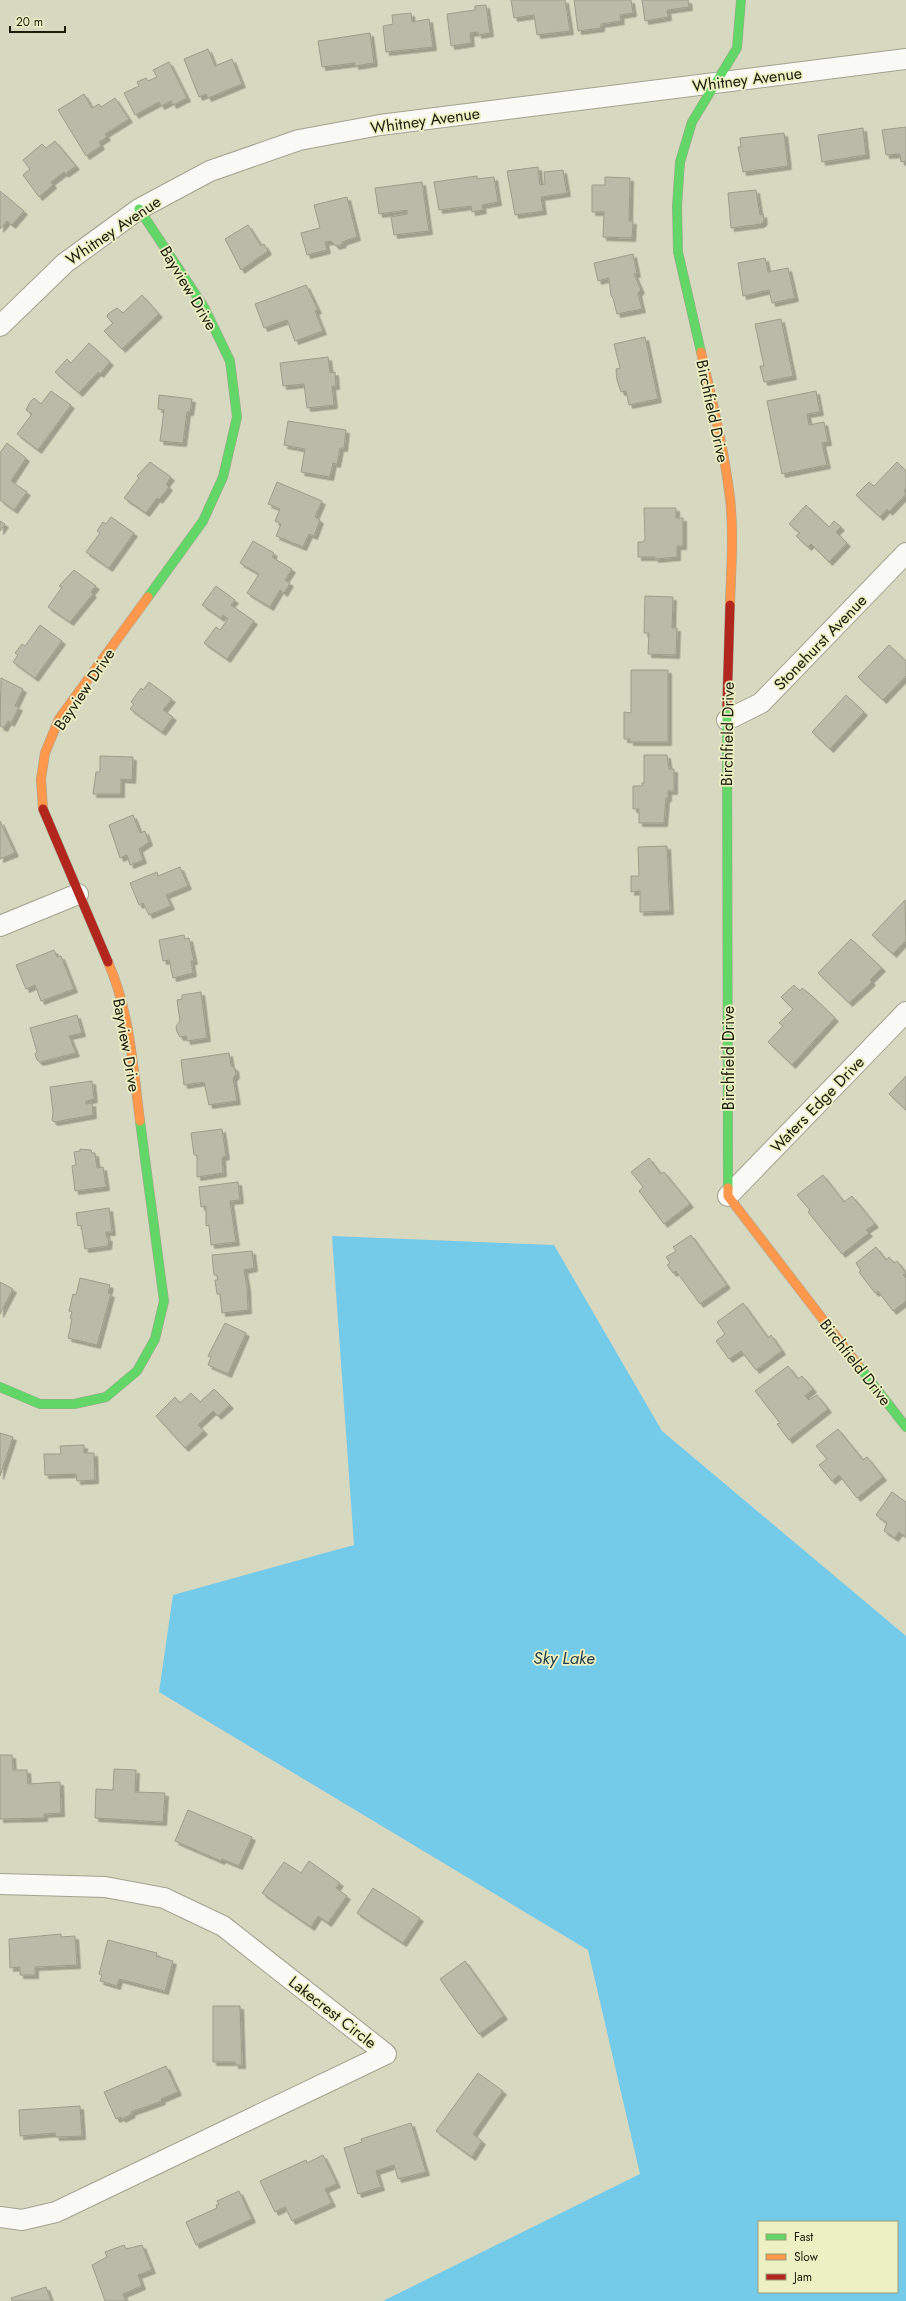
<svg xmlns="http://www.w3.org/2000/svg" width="906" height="2301" viewBox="0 0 906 2301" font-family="Jost,sans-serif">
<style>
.water{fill:#74cae9;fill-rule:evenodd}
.building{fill:#b9baa7;stroke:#9c9d8a;filter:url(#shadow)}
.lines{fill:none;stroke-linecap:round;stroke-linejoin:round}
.street-casing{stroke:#a2a390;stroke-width:22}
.fast-casing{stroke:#a2a390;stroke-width:10}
.slow-casing{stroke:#a2a390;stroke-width:10}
.jam-casing{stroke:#a2a390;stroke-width:10}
.street{stroke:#f9f9f6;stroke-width:20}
.fast{stroke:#63d668;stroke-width:9}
.slow{stroke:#ff974d;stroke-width:9}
.jam{stroke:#b3261e;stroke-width:9}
.labels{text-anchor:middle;stroke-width:3.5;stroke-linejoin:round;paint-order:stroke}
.street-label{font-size:16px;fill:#1b1b0b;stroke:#edf0c3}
.water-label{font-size:17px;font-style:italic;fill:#213b47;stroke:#edf0c3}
</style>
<defs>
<filter id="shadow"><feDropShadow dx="3.5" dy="3.5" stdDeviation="0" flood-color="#0004"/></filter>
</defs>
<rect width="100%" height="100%" fill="#d7d8c0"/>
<!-- water -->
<path class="water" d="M332,1236L554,1245L662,1431L906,1636V2301H383L640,2174L588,1950L159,1692L173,1595L354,1545ZM759,2222H897V2292H759Z"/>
<!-- building -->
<path class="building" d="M511,0H565L570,31L537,35L534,15L514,18Z
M574,0H631L633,13L620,15L621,21L601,24V28L578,31Z
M642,0H688L689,7L667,10L668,17L645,21Z
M486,5L490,33L478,35V32L470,33L471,43L451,46L447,14L475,10V6Z
M411,13L412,22L429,19L433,47L386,52L383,26L393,24L392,15Z
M370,33L374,63L355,66V63L322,67L318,41Z
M208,49L215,66L232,59L242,84L208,98L206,94L199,97L184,59Z
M169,62L187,98L173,105L171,101L161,106L159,102L135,115L124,93L139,86L137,82L146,78L148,81L157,77L153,70Z
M84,94L92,108L99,104L101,107L115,98L129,119L105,134L107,137L99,142L101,146L86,156L58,110Z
M906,127V161L901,162L900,154L886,155L882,130Z
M863,128L866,155L822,162L818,135Z
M784,133L788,166L743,172L738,147H741L740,138Z
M55,141L76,166L65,174L64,172L51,182L53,185L39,197L23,175L30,169L23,160L42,144L46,148Z
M538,167L540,185L545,184L544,172L563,170L567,193L541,197L543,211L515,215L507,171Z
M477,176V179L494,177L498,202L482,205L483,210L472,212L471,206L439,210L434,182Z
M605,177L630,178L629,221H633L632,238L603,237L604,212H592V185H605Z
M422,182L429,231L394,235L391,217L407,214V210L379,214L375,188Z
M756,190L760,215L763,214L764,221L761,224L731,228L728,193Z
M0,191L24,211L12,225L7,221L0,229Z
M347,197L357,237L342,242L343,244L336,246L331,241L325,242L327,250L307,255L301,233L320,228L314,205Z
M248,225L261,246L264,244L268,251L241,270L225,239Z
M633,254L637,274H634L641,290L638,293L642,309L617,314L613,298L611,296L609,278L598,281L594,263Z
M765,258L768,272L788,268L795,298L772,303L769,290L743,296L738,263Z
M306,285L318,310L315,311L323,331L295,341L287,320L264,328L255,304Z
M142,295L159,314L122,349L104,331L113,323L107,317L108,314L117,308L123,313Z
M781,319L793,376L764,382L760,366H764L755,324Z
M645,337L658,399L629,405L626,391L621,392L617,380L616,369L620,368L614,344Z
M89,343L110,362L100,374L98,372L79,393L55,372L67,359L71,363Z
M328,357L330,373L335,372L336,386H332L334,405L307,408L304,384L283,386L280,363Z
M51,391L71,405L38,450L17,434L32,414L26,410L30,402L34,398L41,404Z
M816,391L820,412L807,414L809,425L824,422L828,442L822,443L827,465L782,474L767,401Z
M159,395L192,399L190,412H187L183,443L160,441L164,410L158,409Z
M288,421L346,430L344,448H340L337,464L333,463L330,477L301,472L305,449L284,445Z
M7,443L26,458L11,481L27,492L14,510L0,500V453Z
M150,462L171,477L166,484L169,487L159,500L157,498L146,513L124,498L139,478L137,476Z
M897,462L906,471V488L904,491L906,494L889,512L887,509L880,517L856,495L869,482L874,486Z
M277,482L322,501L315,517L320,520L314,536L309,534L303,547L276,536L281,524L275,521L280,509L268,504Z
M806,505L829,527L834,521L841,527L836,532L847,543L829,562L811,544L808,547L796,536L800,533L789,524Z
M644,508H676V518H683V546H677V557L655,559V557H638V542H643L645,539Z
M111,517L134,533L109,568L86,552L100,533L97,531L103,522L106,524Z
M0,521L5,524L0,531Z
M253,541L274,553L272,557L292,569L285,580L290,583L284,593L280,590L270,607L247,593L259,574L240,563Z
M74,570L96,586L91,592L93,594L70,622L48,607L62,587L59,586Z
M216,586L235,600L231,605L254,621L227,659L204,643L216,627L220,630L228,619L223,615L221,618L202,605Z
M645,596L673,597L672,628H677L676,655L648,654L649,633H644Z
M40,625L62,641L35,678L13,662L18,655L15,653L22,644L25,646Z
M889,645L906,661V676L883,700L858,677Z
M631,670H668V742H630V739H624V712L631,713Z
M1,678L23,689L15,706L19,707L11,723L8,721L4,728L0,726Z
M149,682L172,699L163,710L173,717L162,732L130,709L134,704L131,702L141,688L143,690Z
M846,695L864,712L830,749L812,732Z
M644,755H667L669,769H674V791H668V798H666L664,823H639V809H633V786H642V783H644Z
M100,756L133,757L132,780L121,779V794H93L96,772H100Z
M133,815L140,833L145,831L149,842L139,849L143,860L130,865L127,855L120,858L109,825Z
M0,821L15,853L0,859Z
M667,846L670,911L640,912V891L631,892V876H639L638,847Z
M180,867L188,886L166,895L171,906L149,915L143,903L139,905L130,883L157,872L158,876Z
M905,900L906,943L904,942L893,954L872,935Z
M184,935L185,939L189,938L194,961H191L193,973L173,978L169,960L163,961L159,940Z
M851,939L882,968L870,980L872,982L849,1003L818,973Z
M54,950L57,957L61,956L74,989L41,1001L35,985L26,989L16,965Z
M794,985L800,991L802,988L811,995L835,1018L792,1065L768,1042L783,1026L779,1023L793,1009L781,997Z
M201,992L207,1038L187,1041L186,1036L180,1037L177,1032L176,1026L180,1021L177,1000L182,999V995Z
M77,1015L82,1033L69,1036L76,1053L40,1062L37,1060L35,1054L37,1052L30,1028Z
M229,1053L231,1066L235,1068L236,1075L233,1078L237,1101L209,1105L204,1082L184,1085L181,1060Z
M906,1076V1110L889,1094Z
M92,1081L94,1099L86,1101V1104L92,1103L93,1115L54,1122L52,1120L53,1112L50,1087Z
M222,1129L226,1156L222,1157L223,1173L197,1177V1155H194L191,1133Z
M80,1149L91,1150L92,1153H95L97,1168L103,1167L106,1187L75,1191L72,1166L76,1165L74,1152L80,1151Z
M649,1158L661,1174L664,1172L690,1204L664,1224L639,1191L643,1187L631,1172Z
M823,1175L844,1202L852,1196L875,1224L866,1230L869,1233L842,1254L808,1212L810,1210L797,1195Z
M238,1182L240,1200L230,1201L236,1242L211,1245L209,1225L206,1226V1206L201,1207L199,1187Z
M109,1208L112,1232H106L107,1238H109L108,1246L85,1249L81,1225L78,1226L76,1213Z
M691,1235L727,1285L700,1304L676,1271L673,1273L667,1265L670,1263L666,1257L676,1251L673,1247Z
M876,1247L886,1260L889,1257L894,1263L897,1261L906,1273L903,1275L906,1278V1301L893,1311L878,1291L875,1293L859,1272L861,1271L856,1263Z
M252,1251L254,1268L244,1270L247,1287L248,1310L222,1313L220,1294H217L215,1280H218L217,1275H214L212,1255Z
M80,1278L110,1285L108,1293L111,1294L97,1345L68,1338L72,1319L70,1318L72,1312L69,1311L73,1294L76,1295Z
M0,1282L13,1289L0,1314Z
M743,1303L768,1338L771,1335L782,1351L756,1370L741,1351L729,1359L716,1341L725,1334L717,1322Z
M225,1323L246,1333L228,1374L208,1365L211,1357L208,1356Z
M788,1366L798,1379L802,1376L813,1389L805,1396L809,1400L817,1395L828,1409L789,1440L777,1424L780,1423L755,1391Z
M214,1389L230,1405L218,1416L213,1411L198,1425L204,1431L185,1448L156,1416L175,1397L180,1403L191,1393L200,1402Z
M838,1429L863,1460L867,1457L883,1477L857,1498L839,1475L832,1481L819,1465L827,1459L816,1446Z
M0,1433L13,1437L0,1476Z
M84,1445V1453H94L95,1480L77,1481L76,1474L45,1475L44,1454H61L60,1446Z
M892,1492L906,1502V1537L899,1532L895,1538L884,1531L887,1523L876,1515Z
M0,1755H12L13,1770H27L28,1784L60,1782L61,1813L44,1814V1818L0,1819Z
M114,1769L136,1770L135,1792L165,1793L163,1822L95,1818L96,1789L113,1790Z
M188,1810L252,1837L239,1866L222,1859L221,1861L175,1841Z
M309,1861L340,1883L336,1888L347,1896L328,1923L318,1916L311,1927L262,1893L284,1862L301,1873Z
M373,1888L420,1918L403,1943L357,1913Z
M61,1934V1937L75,1936L77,1965L35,1967V1975H20V1967L10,1968L9,1939Z
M108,1940L157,1953L156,1956L173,1961L165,1991L119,1979L117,1986L100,1981L102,1975L99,1974Z
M465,1961L504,2016L479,2034L440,1979Z
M213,2006H240L242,2065H235V2062H213Z
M166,2066L178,2092L161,2099L162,2101L131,2112L132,2114L122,2119L121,2117L116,2119L104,2092Z
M478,2073L503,2091L473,2134L482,2141L472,2157L436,2131Z
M80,2106L82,2136L56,2137L55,2133L20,2136L19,2110Z
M411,2123L426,2172L398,2179L394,2165L376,2171L381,2187L358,2194L344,2148L362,2142L361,2139Z
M323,2155L337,2184L325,2189L332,2203L292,2221L285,2207L275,2212L260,2181L306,2160L307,2163Z
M239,2191L252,2219L196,2245L186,2222L217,2208L216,2205L219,2204L217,2201Z
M124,2245L126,2249L142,2245L152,2270L138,2275L142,2286L123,2294L126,2301H105L92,2265L107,2257L105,2252Z
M46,2287L51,2301H12L11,2298Z"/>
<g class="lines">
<defs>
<path id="street" d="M0,326L65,263L139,209L210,171L299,140L380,125L906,59
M727,720L761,703L906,553
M0,926L78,894
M728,1196L906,1012
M0,1884L105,1887L164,1898L223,1926L386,2054L56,2212L22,2220L0,2217"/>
<path id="fast" d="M139,209L204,307L230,361L237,417L223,477L203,521L148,597
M701,352L678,252L677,206L680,162L692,122L737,48L741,0
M727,706L728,1188
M858,1365L906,1427
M0,1387L40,1404H74L106,1397L137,1371L155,1339L164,1301L140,1121"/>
<path id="slow" d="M701,352C712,400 724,449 730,498C734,534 731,570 730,605
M43,809L41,779L45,753L59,719L148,597
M108,962C130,1012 133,1067 140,1121
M728,1188V1196L858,1365"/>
<path id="jam" d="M727,706L730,605
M43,809L108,962"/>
</defs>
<!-- street casing -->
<use href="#street" class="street-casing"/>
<!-- fast casing -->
<use href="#fast" class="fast-casing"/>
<!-- slow casing -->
<use href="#slow" class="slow-casing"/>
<!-- jam casing -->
<use href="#jam" class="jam-casing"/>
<!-- street -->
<use href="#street" class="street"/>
<!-- fast -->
<use href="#fast" class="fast"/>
<!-- slow -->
<use href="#slow" class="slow"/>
<!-- jam -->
<use href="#jam" class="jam"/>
</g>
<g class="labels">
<!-- street labels -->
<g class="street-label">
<text transform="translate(747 79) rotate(-7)" y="6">Whitney Avenue</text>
<text transform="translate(425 120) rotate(-8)" y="6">Whitney Avenue</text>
<text transform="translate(113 230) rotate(-34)" y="6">Whitney Avenue</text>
<text transform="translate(189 288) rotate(59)" y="6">Bayview Drive</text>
<text transform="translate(713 411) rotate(78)" y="6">Birchfield Drive</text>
<text transform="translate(820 642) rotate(-46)" y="6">Stonehurst Avenue</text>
<text transform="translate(84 689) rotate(-56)" y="6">Bayview Drive</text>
<text transform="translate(727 734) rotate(-89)" y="6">Birchfield Drive</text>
<text transform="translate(127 1045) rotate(80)" y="6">Bayview Drive</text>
<text transform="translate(728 1058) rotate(-90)" y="6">Birchfield Drive</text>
<text transform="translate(817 1104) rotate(-46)" y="6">Waters Edge Drive</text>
<text transform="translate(856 1362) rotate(52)" y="6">Birchfield Drive</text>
<text transform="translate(333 2012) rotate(38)" y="6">Lakecrest Circle</text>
</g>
<!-- water labels -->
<g class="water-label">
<text x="564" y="1664">Sky Lake</text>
</g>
</g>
<!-- legend -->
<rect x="758" y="2221" width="140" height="72" fill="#edf0c3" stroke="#999b79"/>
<rect x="766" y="2234" width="20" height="6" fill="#63d668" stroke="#999b79"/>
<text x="794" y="2241" font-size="12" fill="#1b1b0b">Fast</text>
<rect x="766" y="2254" width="20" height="6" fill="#ff974d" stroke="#999b79"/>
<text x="794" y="2261" font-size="12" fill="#1b1b0b">Slow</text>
<rect x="766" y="2274" width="20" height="6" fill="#b3261e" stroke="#999b79"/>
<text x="794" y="2281" font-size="12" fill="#1b1b0b">Jam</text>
<!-- scale -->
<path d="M10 26v6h55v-6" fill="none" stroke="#1b1b0b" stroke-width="2"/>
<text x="16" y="26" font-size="12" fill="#1b1b0b" stroke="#edf0c3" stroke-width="3" paint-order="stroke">20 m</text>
</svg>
